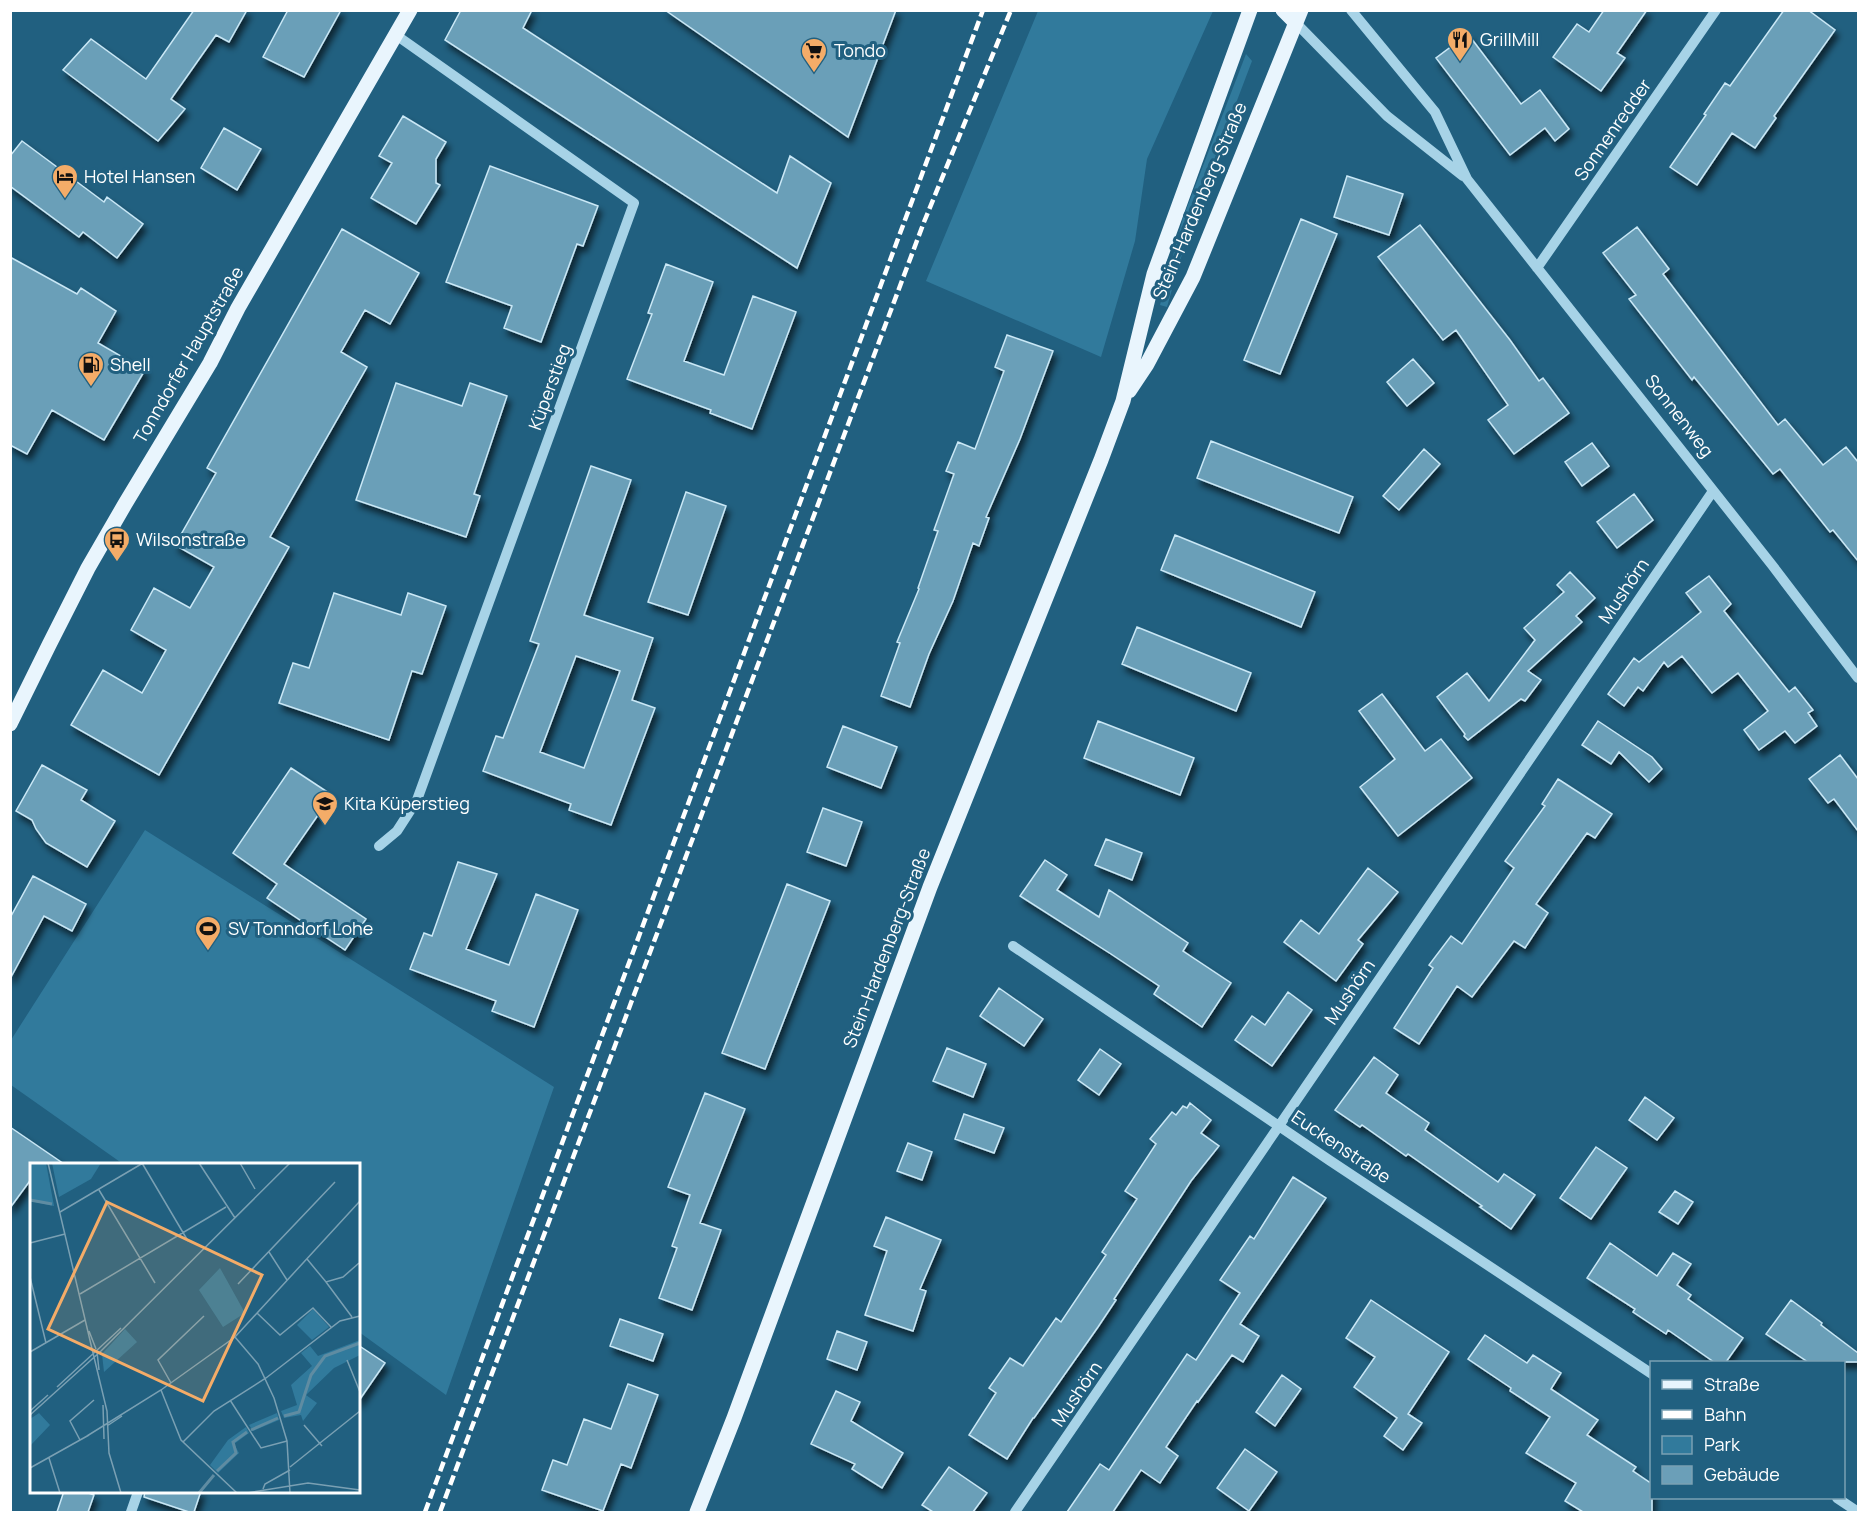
<svg xmlns="http://www.w3.org/2000/svg" width="1869" height="1523" viewBox="0 0 1869 1523" font-family="Manrope,sans-serif">
<style>
.green{fill:#317a9c}
.building{fill:#6b9fb8;stroke:#cae8f6;stroke-width:1.5;fill-rule:evenodd;filter:url(#shadow)}
.lines{fill:none;stroke-linecap:round;stroke-linejoin:round}
.minor{stroke:#a7d3e7;stroke-width:10}
.major{stroke:#e9f5fd;stroke-width:15}
.rail{stroke:#fff;stroke-width:4.5;stroke-dasharray:10 4.5;stroke-linecap:butt}
.labels{text-anchor:middle;stroke-width:6;stroke-linejoin:round;paint-order:stroke}
.poi-label{font-size:18px;fill:#fff;stroke:#216080;text-anchor:start}
.street-label{font-size:18px;fill:#fff;stroke:#216080}
.inset-river{fill:none;stroke:#5f8ca2;stroke-width:3}
.inset-road{fill:none;stroke:#7aa0b3;stroke-width:1.5}
.view{fill:#f4ac68;fill-opacity:0.15;stroke:#f4ac68;stroke-width:3}
.inset-edge{fill:none;stroke:#fff;stroke-width:3}
</style>
<defs>
<filter id="shadow"><feDropShadow dx="3.5" dy="6" stdDeviation="3" flood-color="#0009"/></filter>
</defs>
<rect width="100%" height="100%" fill="#216080"/>
<!-- green -->
<path class="green" d="M1038,11H1213L1147,159L1135,241L1101,357L926,281Z
M1246,54L1252,61L1192,219L1167,307L1160,305L1183,218Z
M145,830L554,1087L446,1395L359,1332L358,1164H123L11,1085V1040Z"/>
<!-- building -->
<path class="building" d="M194,10H247L229,42L216,35L171,99L185,109L158,141L63,70L91,39L146,79Z
M288,10H341L304,77L263,57Z
M461,10H532L523,28L777,193L790,156L831,183L797,268L445,40Z
M665,10H896L848,137Z
M1604,10H1647L1617,53L1625,58L1601,91L1553,57L1577,24L1589,32Z
M1784,10H1808L1835,30L1774,116L1776,118L1755,148L1732,133L1697,185L1670,167L1706,115L1704,114L1725,83L1730,86Z
M1468,34L1521,104L1540,90L1569,129L1555,141L1545,128L1510,155L1436,58Z
M403,116L446,142L436,159V183L440,185L416,224L371,198L392,163L379,156Z
M224,128L261,149L237,190L201,168Z
M22,141L104,202L107,197L143,224L117,258L83,232L79,237L10,186V156Z
M490,166L598,206L583,246L577,244L541,342L504,328L512,306L446,282Z
M1347,176L1403,194L1389,235L1334,217Z
M1301,219L1337,234L1280,374L1244,360Z
M1420,225L1510,340L1539,381L1543,378L1569,413L1514,454L1488,420L1508,405L1456,330L1443,340L1378,257Z
M1637,227L1669,269L1663,274L1778,425L1785,419L1823,465L1846,447L1858,462V561L1833,530L1830,532L1780,469L1773,474L1694,377L1692,380L1629,299L1636,295L1603,253Z
M342,229L419,273L390,324L365,310L341,352L367,367L270,537L289,547L159,775L71,725L103,670L142,693L166,650L131,630L154,588L190,608L214,567L175,545L216,473L207,468Z
M10,257L77,294L81,288L116,311L98,343L145,370L104,440L52,410L27,454L10,445Z
M666,264L713,282L684,361L724,375L753,296L796,312L752,429L710,413L711,410L627,379L652,314L648,313Z
M1007,335L1053,351L1020,439L986,517L989,518L979,546L973,543L953,601L929,654L910,707L881,696L900,643L897,642L919,589L918,588L938,531L934,530L954,474L946,471L958,442L975,449L1004,371L995,367Z
M1413,359L1434,383L1407,406L1387,382Z
M396,383L462,406L470,383L507,396L474,494L480,496L466,537L356,500Z
M1211,441L1353,497L1339,533L1197,478Z
M1592,443L1609,466L1582,486L1565,462Z
M1424,449L1440,464L1399,510L1383,496Z
M591,466L631,480L584,615L653,638L632,700L655,708L611,825L569,810L571,804L483,771L496,736L503,738L539,644L530,641ZM576,656L620,671L584,768L540,752Z
M686,492L726,506L688,615L648,602Z
M1634,494L1653,520L1617,548L1597,522Z
M1175,535L1315,592L1301,627L1161,570Z
M1570,572L1595,598L1576,616L1582,622L1528,671L1541,680L1525,701L1521,699L1468,740L1464,736L1465,734L1437,697L1467,673L1489,701L1535,640L1524,628L1564,592L1557,585Z
M1709,576L1731,604L1724,611L1789,692L1795,687L1813,710L1808,713L1817,726L1795,743L1785,731L1759,750L1744,730L1768,711L1738,673L1712,693L1682,656L1668,667L1664,662L1643,691L1638,687L1624,706L1608,694L1634,658L1639,662L1701,612L1686,593Z
M334,593L401,615L408,593L446,606L422,674L412,671L389,740L279,703L293,663L309,668Z
M1137,627L1251,673L1236,711L1122,664Z
M1382,694L1425,751L1441,739L1472,778L1398,836L1360,787L1395,759L1359,711Z
M1098,721L1194,758L1180,795L1084,758Z
M1598,721L1652,757L1662,769L1649,782L1619,752L1611,764L1582,745Z
M843,726L897,747L881,788L827,767Z
M1840,755L1858,779V831L1834,799L1828,803L1809,779Z
M42,765L87,790L81,800L115,821L87,867L46,843L36,829L32,820L16,811Z
M291,768L332,795L284,864L366,919L345,950L267,898L277,884L233,853Z
M1558,779L1612,814L1595,838L1587,833L1536,904L1548,913L1525,948L1514,941L1472,997L1457,986L1419,1044L1394,1028L1433,968L1429,965L1451,936L1462,944L1514,868L1505,861L1545,806L1542,804Z
M823,808L862,822L846,866L807,852Z
M1106,839L1142,853L1132,880L1095,865Z
M1045,860L1067,875L1057,890L1099,917L1109,890L1188,943L1183,951L1231,983L1202,1027L1154,994L1159,986L1111,954L1020,896Z
M458,862L497,874L466,949L509,965L536,894L578,910L534,1027L492,1011L496,1001L410,969L424,933L432,936Z
M1368,868L1398,892L1358,940L1363,944L1336,981L1284,942L1301,920L1319,934Z
M33,876L86,904L72,931L44,916L10,979V918Z
M787,884L830,901L765,1069L722,1053Z
M999,988L1043,1019L1024,1046L980,1016Z
M1288,992L1312,1010L1272,1066L1235,1040L1252,1016L1265,1025Z
M947,1048L986,1064L973,1097L933,1081Z
M1100,1049L1121,1064L1099,1095L1078,1080Z
M1374,1057L1398,1075L1386,1093L1429,1123L1425,1130L1498,1182L1504,1174L1535,1195L1511,1229L1480,1207L1482,1206L1408,1154L1406,1156L1362,1125L1360,1127L1335,1110Z
M705,1093L745,1109L700,1223L721,1230L692,1310L659,1298L677,1248L672,1246L690,1195L668,1187Z
M1645,1097L1674,1118L1657,1140L1629,1120Z
M1190,1103L1211,1120L1201,1133L1219,1146L1191,1181L1114,1299L1116,1300L1098,1327L1034,1418H1033L1007,1459L969,1435L996,1393L989,1388L1010,1358L1023,1366L1056,1318L1061,1322L1106,1255L1102,1252L1137,1199L1125,1191L1156,1144L1150,1139L1172,1112L1176,1115L1183,1106L1187,1108Z
M964,1114L1004,1128L994,1153L955,1139Z
M10,1127L64,1164H32V1178L10,1208Z
M908,1143L932,1152L922,1180L897,1171Z
M1596,1147L1627,1168L1591,1219L1560,1198Z
M1293,1177L1326,1198L1240,1324L1259,1336L1243,1362L1232,1355L1198,1402L1197,1401L1166,1447L1178,1456L1160,1483L1141,1470L1113,1512H1067L1100,1464L1109,1470L1187,1354L1196,1360L1240,1293L1220,1280L1250,1236L1254,1239Z
M1675,1191L1693,1202L1678,1224L1659,1212Z
M886,1217L941,1240L920,1289L926,1291L913,1331L865,1315L887,1251L874,1246Z
M1610,1243L1657,1276L1673,1253L1691,1264L1677,1285L1691,1295L1688,1299L1743,1338L1726,1362H1714L1668,1330L1666,1334L1633,1312L1635,1309L1587,1278Z
M1371,1300L1449,1352L1408,1414L1422,1423L1403,1450L1384,1436L1397,1418L1354,1387L1375,1357L1346,1338Z
M1791,1300L1822,1323L1821,1325L1858,1353V1362H1808L1766,1334Z
M620,1319L663,1334L653,1361L610,1346Z
M837,1331L867,1342L857,1370L827,1359Z
M1485,1335L1527,1363L1533,1355L1561,1373L1551,1389L1598,1420L1587,1435L1636,1467L1633,1471L1652,1484V1512H1583L1565,1501L1576,1483L1526,1453L1550,1417L1510,1391L1511,1388L1468,1359Z
M358,1345L385,1363L358,1402Z
M1282,1375L1301,1389L1275,1426L1256,1412Z
M628,1384L658,1395L631,1468L621,1464L603,1511L542,1490L553,1460L567,1465L584,1419L611,1429Z
M836,1391L860,1402L851,1421L903,1453L882,1488L852,1469L855,1464L811,1444Z
M1245,1449L1277,1472L1249,1511L1217,1488Z
M949,1467L987,1493L973,1512H933L922,1505Z
M64,1491H83L94,1495L88,1512H57Z
M145,1491H201L194,1512H189L144,1497Z"/>
<g class="lines">
<!-- minor -->
<path class="minor" d="M1351,10L1435,112L1467,179L1772,565L1858,678
M1296,23L1387,116L1463,176
M1537,268L1716,10
M379,846L397,831L417,800L634,203L396,35
M1013,946L1329,1160L1652,1374
M1837,1498L1858,1512
M131,1512L138,1492
M1015,1512L1713,491"/>
<!-- major -->
<path class="major" d="M1283,10L1296,23
M1129,391L1147,364L1193,277L1301,10
M10,724L49,645L88,568L125,504L210,363L238,308L410,10
M697,1512L734,1418L930,887L1101,460L1123,401L1154,274L1250,10"/>
<!-- rail -->
<path class="rail" d="M425,1512L983,10
M440,1512L924,222L1011,10"/>
</g>
<!-- icons -->
<defs>
<symbol id="restaurant-pin" viewBox="-11 -11 22 30"><path d="M0 17L-7.5 6A9.5 9.5 0 1 1 7.5 6Z" fill="#f4ac68" stroke="#216080"/><path d="M-5-6h1v4h1v-4h1v4h1v-4h1v5L-1.5 .5V6h-2V.5L-5-1ZM5-6V6H3V1.5H1.5Q1.5-4 5-6Z" fill="#111"/></symbol>
<symbol id="supermarket-pin" viewBox="-11 -11 22 30"><path d="M0 17L-7.5 6A9.5 9.5 0 1 1 7.5 6Z" fill="#f4ac68" stroke="#216080"/><path d="M-6-5.5h2.5l.6 2H6L4.5 2H-2.5L-4.4-4H-6ZM-1.5 3.2a1.3 1.3 0 1 0 .1 0ZM3 3.2a1.3 1.3 0 1 0 .1 0Z" fill="#111"/></symbol>
<symbol id="hotel-pin" viewBox="-11 -11 22 30"><path d="M0 17L-7.5 6A9.5 9.5 0 1 1 7.5 6Z" fill="#f4ac68" stroke="#216080"/><path d="M-6-4.5h1.5V1H6V5H4.5V3h-9V5H-6ZM-4 0a1.8 1.8 0 1 1 3.6 0ZM.5 0V-2.5h3Q6-2.5 6 0Z" fill="#111"/></symbol>
<symbol id="fuel-pin" viewBox="-11 -11 22 30"><path d="M0 17L-7.5 6A9.5 9.5 0 1 1 7.5 6Z" fill="#f4ac68" stroke="#216080"/><path d="M-5.5-6h7V0h2V4h1.3V-2.5L3-4.5l.8-.8L6-3V5H2.5V1h-1V6h-7ZM-4.2-4.7v3.2H.2V-4.7Z" fill="#111"/></symbol>
<symbol id="bus-pin" viewBox="-11 -11 22 30"><path d="M0 17L-7.5 6A9.5 9.5 0 1 1 7.5 6Z" fill="#f4ac68" stroke="#216080"/><path d="M-5-6H5V4H4V6H2V4H-2V6H-4V4H-5ZM-3.5-4V0h7V-4ZM-3.5 1.2v1.5H-2V1.2ZM2 1.2v1.5H3.5V1.2Z" fill="#111"/></symbol>
<symbol id="school-pin" viewBox="-11 -11 22 30"><path d="M0 17L-7.5 6A9.5 9.5 0 1 1 7.5 6Z" fill="#f4ac68" stroke="#216080"/><path d="M0-5L7-2L0 1L-7-2ZM-4 1L0 2.5L4 1V4Q0 6-4 4Z" fill="#111"/></symbol>
<symbol id="stadium-pin" viewBox="-11 -11 22 30"><path d="M0 17L-7.5 6A9.5 9.5 0 1 1 7.5 6Z" fill="#f4ac68" stroke="#216080"/><path d="M0-5a6.5 5 0 1 0 0 10a6.5 5 0 1 0 0-10ZM-3.5-1.8h7v3.6h-7Z" fill="#111"/></symbol>
</defs>
<g fill-rule="evenodd">
<use href="#restaurant-pin" x="1445" y="25" width="30" height="40"/>
<use href="#supermarket-pin" x="799" y="36" width="30" height="40"/>
<use href="#hotel-pin" x="50" y="162" width="30" height="40"/>
<use href="#fuel-pin" x="76" y="350" width="30" height="40"/>
<use href="#bus-pin" x="102" y="525" width="30" height="40"/>
<use href="#school-pin" x="310" y="789" width="30" height="40"/>
<use href="#stadium-pin" x="193" y="914" width="30" height="40"/>
</g>
<g class="labels">
<!-- poi labels -->
<g class="poi-label">
<text x="1480" y="46">GrillMill</text>
<text x="834" y="57">Tondo</text>
<text x="84" y="183">Hotel Hansen</text>
<text x="110" y="371">Shell</text>
<text x="136" y="546">Wilsonstraße</text>
<text x="344" y="810">Kita Küperstieg</text>
<text x="228" y="935">SV Tonndorf Lohe</text>
</g>
<!-- street labels -->
<g class="street-label">
<text transform="translate(1613 130) rotate(-55)" y="6">Sonnenredder</text>
<text transform="translate(1200 201) rotate(-67)" y="6">Stein-Hardenberg-Straße</text>
<text transform="translate(189 355) rotate(-60)" y="6">Tonndorfer Hauptstraße</text>
<text transform="translate(550 387) rotate(-70)" y="6">Küperstieg</text>
<text transform="translate(1679 416) rotate(52)" y="6">Sonnenweg</text>
<text transform="translate(1624 591) rotate(-56)" y="6">Mushörn</text>
<text transform="translate(887 948) rotate(-69)" y="6">Stein-Hardenberg-Straße</text>
<text transform="translate(1350 992) rotate(-56)" y="6">Mushörn</text>
<text transform="translate(1341 1147) rotate(34)" y="6">Euckenstraße</text>
<text transform="translate(1077 1394) rotate(-56)" y="6">Mushörn</text>
</g>
</g>
<!-- overview -->
<g transform="translate(30 1163)">
<rect width="330" height="330" fill="#216080"/>
<path d="M0,0H16L24,43L0,38ZM22,0H71L61,16L29,34ZM190,105L215,150L193,164L169,127ZM283,146L299,164L282,177L267,162ZM95,166L107,179L74,209L72,191ZM330,177V192L304,205L276,232L287,240L273,258L271,252L254,255L251,248L267,242L261,222L282,203L271,190L280,183L288,193ZM9,250L20,262L0,283V256ZM247,250L249,257L223,268L219,262ZM216,264L219,270L204,281L209,290L188,310L180,302L198,277Z" fill="#317a9c"/>
<path class="inset-river" d="M0,37L22,41M254,253L269,249L281,212L295,193L330,180M221,267L248,255M187,308L206,290L203,279L217,269M169,330L184,312"/>
<path class="inset-road" d="M18,0L63,190M112,0L158,78M169,0L205,55M210,0L225,26M69,27L125,120M30,49L113,0M0,80L35,71M239,89L257,117M277,96L296,119L313,114L329,100M0,114L16,180M296,119L322,154M208,121L305,19M50,131L196,44M227,150L250,172L283,145L301,164M59,168L66,186M205,174L228,201L244,235L257,278L260,330M0,189L55,157M67,189L69,207M63,190L77,248L79,290L91,330M317,197L330,229M141,220L128,197L174,153M27,224L91,165M131,227L151,277L207,330M200,237L231,285L257,278M73,242L74,276M0,248L18,232M0,252L71,188L260,0M274,262L292,283M77,263L92,253M57,273L131,227L205,174L330,38M50,277L40,258L64,237M153,279L184,248L236,215L310,158L330,153M19,295L30,330M260,304L330,248M0,305L59,272M233,326L235,321L260,307M217,330L278,320L330,327"/>
<path class="view" d="M77,39L232,112L173,238L18,166Z"/>
<rect width="330" height="330" class="inset-edge"/>
</g>
<!-- border -->
<rect width="1869" height="1523" fill="none" stroke="#ffffff" stroke-width="24"/>
<!-- legend -->
<rect x="1650" y="1361" width="195" height="138" fill="#216080" stroke="#7aa0b3" stroke-width="1.5"/>
<rect x="1662" y="1380" width="30" height="9" fill="#e9f5fd" stroke="#7aa0b3" stroke-width="1.5"/>
<text x="1704" y="1391" font-size="18" fill="#ffffff">Straße</text>
<rect x="1662" y="1410" width="30" height="9" fill="#ffffff" stroke="#7aa0b3" stroke-width="1.5"/>
<text x="1704" y="1421" font-size="18" fill="#ffffff">Bahn</text>
<rect x="1662" y="1436" width="30" height="18" fill="#317a9c" stroke="#7aa0b3" stroke-width="1.5"/>
<text x="1704" y="1451" font-size="18" fill="#ffffff">Park</text>
<rect x="1662" y="1466" width="30" height="18" fill="#6b9fb8" stroke="#7aa0b3" stroke-width="1.5"/>
<text x="1704" y="1481" font-size="18" fill="#ffffff">Gebäude</text>
</svg>
